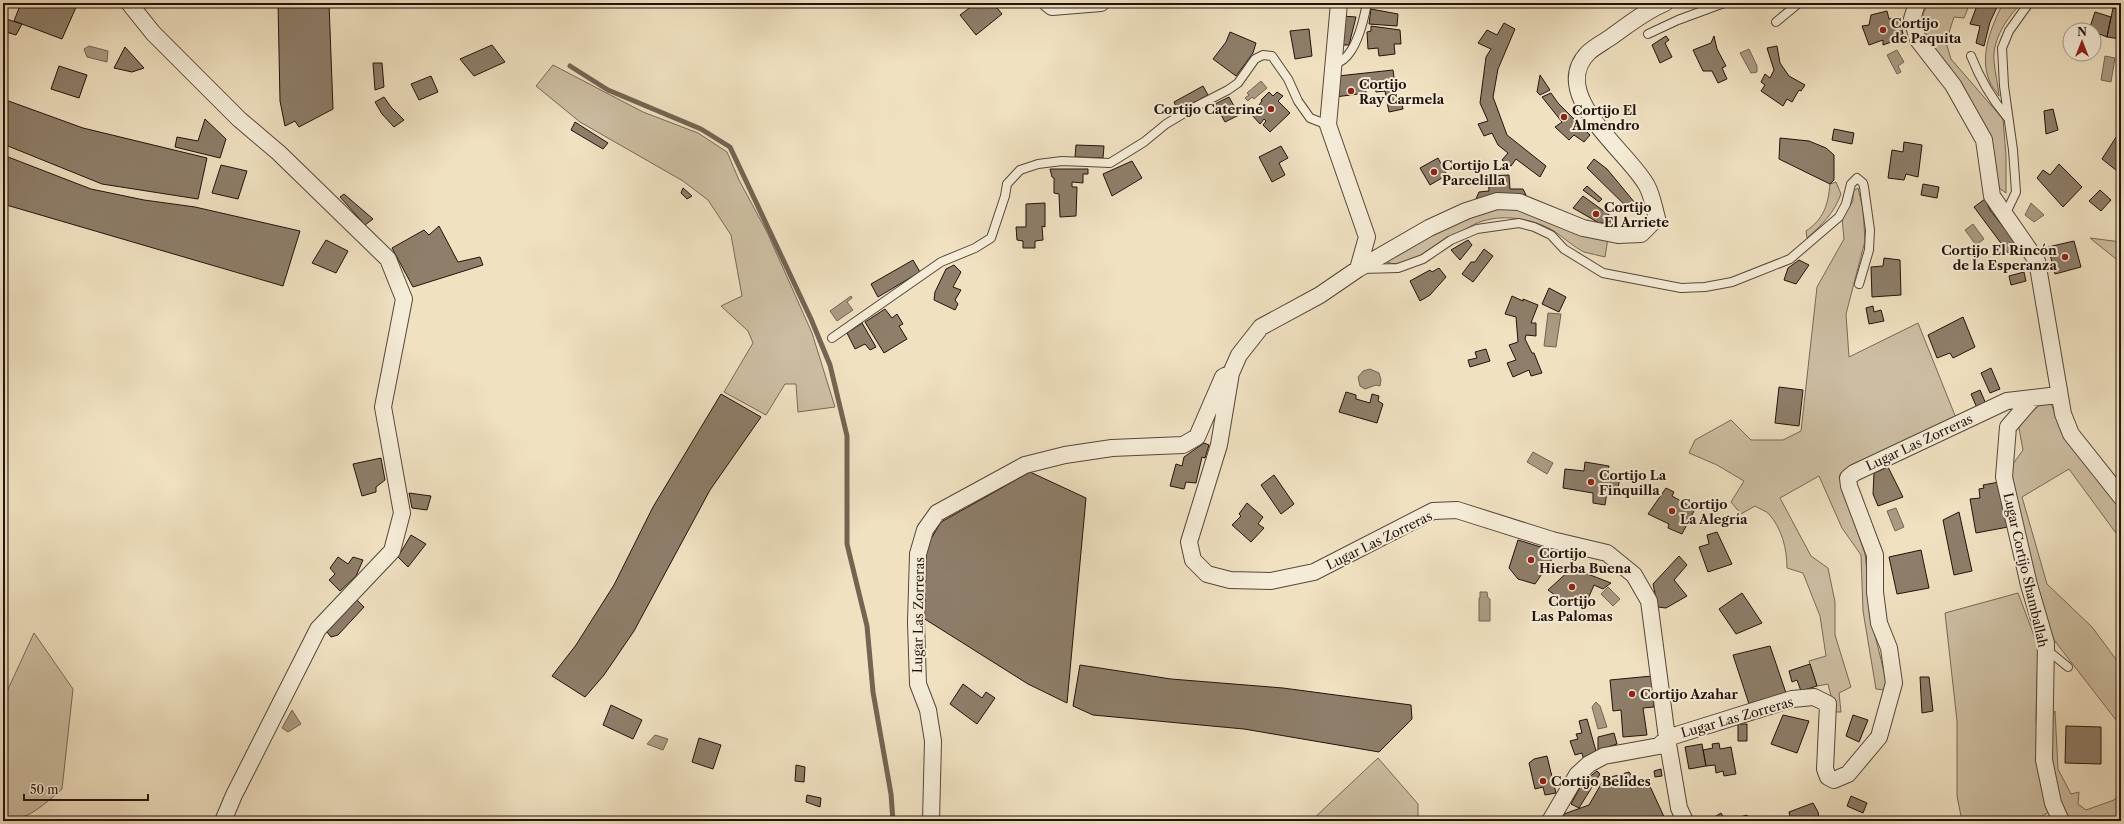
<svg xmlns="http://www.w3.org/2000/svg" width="2124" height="824" viewBox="0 0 2124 824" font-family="'Libre Caslon Text',serif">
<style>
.green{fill:#cdbea2;stroke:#786857}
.water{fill:#aa9b83;stroke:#746453}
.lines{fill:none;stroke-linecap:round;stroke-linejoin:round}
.stream{stroke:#746453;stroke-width:5}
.building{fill:#8e7e6a;stroke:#23120c}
.service-casing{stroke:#564639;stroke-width:10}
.minor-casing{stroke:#564639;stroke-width:18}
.service{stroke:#f5ecd7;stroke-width:8}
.minor{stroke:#f5ecd7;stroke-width:16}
.poi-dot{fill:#8f2418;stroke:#f5ecd7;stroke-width:1.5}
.labels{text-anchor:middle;stroke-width:4;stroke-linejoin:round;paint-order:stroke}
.poi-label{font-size:13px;font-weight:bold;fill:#23120c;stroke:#f5ecd7;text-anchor:start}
.street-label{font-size:13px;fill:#23120c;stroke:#f5ecd7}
</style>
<rect width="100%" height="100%" fill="#f0e1c1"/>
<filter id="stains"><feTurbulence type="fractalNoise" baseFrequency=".005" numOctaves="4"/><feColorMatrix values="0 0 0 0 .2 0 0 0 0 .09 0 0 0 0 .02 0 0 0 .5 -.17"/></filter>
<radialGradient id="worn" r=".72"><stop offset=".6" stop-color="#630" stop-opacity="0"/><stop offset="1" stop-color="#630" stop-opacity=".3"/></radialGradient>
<!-- green -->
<path class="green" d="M1928,3H1970L1964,18L1954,17L1946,42L1951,59L2003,119L2006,155V193L1999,188L1995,163L1927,40L1923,14Z
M2003,3H2022C2007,17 1992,40 1994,61C1995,73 1998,84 1999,96C1996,91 1991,86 1989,80C1979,54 1992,26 2003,3Z
M553,65L643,112L698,133L727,152L739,180L767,232L812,333L835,407L798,412L796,384H785L766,415L724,392L753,343L748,331L721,306L742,296L731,235L708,200L683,181L580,122L536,86Z
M1836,182L1841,194C1834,213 1823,224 1807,238L1806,231C1824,219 1828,205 1830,184Z
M1858,188L1863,209L1865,241L1846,314L1849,357L1918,323L1956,418L1851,465L1839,477L1865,554L1874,631L1887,684L1885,690L1876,689L1863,611L1861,555L1842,528L1819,476L1780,498L1811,556L1828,568L1835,602V635L1851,687L1839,693L1841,712H1835L1828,684L1817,686L1809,661L1826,656L1820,616L1803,573L1787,568C1787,549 1782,529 1769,514C1766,511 1760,509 1755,506L1741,514L1731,502L1744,481L1717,465L1689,453L1695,440L1731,420L1751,440H1783L1801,431L1817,287L1844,239L1842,218L1853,201V191Z
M1508,208L1528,211L1608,238L1605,257C1598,255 1591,254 1584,252C1574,247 1564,238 1554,231C1534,219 1506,214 1483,221C1460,227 1408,273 1387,262V258C1422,237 1468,209 1508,208Z
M2090,238L2121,242V263Z
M2051,404L2070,444L2121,509V540L2069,469L2022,497L2047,584L2092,627L2121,666V730L2116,720L2054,640L2040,603L2010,468L2023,450L2018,423L2040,405Z
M2018,593L2038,646L2036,717L2039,774L2049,812L2034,821H1962L1957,796V721L1945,613Z
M34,633L73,689L62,789C45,804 27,821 3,821V700Z
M2055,711L2058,769L2071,794L2079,792L2078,804L2086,810L2114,800L2121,792V821H2069C2064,811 2059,800 2055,790C2048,771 2046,729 2055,711Z
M1378,758L1418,804V821H1311Z"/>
<!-- water -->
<path class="water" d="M89,46L108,51L107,62L87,57L84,49Z
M1749,49L1757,66V72L1751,73L1740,53Z
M1897,50L1904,62L1898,66L1901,72L1897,74L1887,55Z
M2105,56L2115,58L2111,82L2101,80Z
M1261,81L1267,88L1254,99L1252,97L1248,101L1245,98L1249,95L1247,93Z
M2031,203L2044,215L2034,222L2025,215Z
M1973,224L1984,239L1976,245L1965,230Z
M851,296L852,298L847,302L853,310L837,321L830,311Z
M1548,313L1561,314L1556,347L1544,346Z
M1370,369L1379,373L1381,380L1380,386L1376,385L1365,389L1360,386L1358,377L1363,371Z
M1533,452L1553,463L1547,474L1527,462Z
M1896,508L1904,527L1895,531L1887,511Z
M1608,587L1620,599L1613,606L1601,594Z
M1480,592H1487L1488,598L1490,599V621H1479V598H1480Z
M1596,702L1600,706L1607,727L1598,729L1592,707Z
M292,710L301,724L288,732L282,728Z
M655,735L668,739L663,750L647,744Z"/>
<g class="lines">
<!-- stream -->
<path class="stream" d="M570,66L608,90L701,129L730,147L811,319L830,365L847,436V544L867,626L873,692L891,794L893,821"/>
</g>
<!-- building -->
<path class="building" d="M21,3H73L77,5L62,39L14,21Z
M278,3H329L333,109L299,127L295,121L285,126L280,101Z
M976,3H993L1002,14L976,35L960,15Z
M1978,3H1999L1990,22L1984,46L1976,43L1980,26L1970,24Z
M2113,8L2121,10V39L2107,37Z
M1371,9L1398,14L1397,26L1369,24Z
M1887,11L1889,19L1899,17L1903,34L1892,38L1894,41L1883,45V40L1869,45L1862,26L1869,25L1871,15Z
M2095,12L2111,17L2107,37L2094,32V30H2089Z
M1342,16L1356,17L1349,45H1338Z
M3,18L22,24L16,35L3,31Z
M1504,23L1515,29L1498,69L1493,97L1507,135L1546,166L1540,177L1516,159L1511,166L1502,160L1508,153L1498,145L1492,133L1484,136L1478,124L1488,121L1480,103L1486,57L1491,49L1478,43L1487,30L1497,35Z
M1371,26L1400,30L1401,44H1394L1395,54L1379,56L1378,48L1368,49L1367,32L1371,31Z
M1309,29L1312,56L1295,59L1290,31Z
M1230,32L1256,43L1253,53L1236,76L1213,59L1226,42Z
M1666,36L1669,40L1665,43L1672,57L1660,63L1652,45Z
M1714,36L1717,49L1726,66L1722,68L1727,79L1718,83L1712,71H1703L1693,50L1711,43Z
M492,45L505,62L474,76L460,59Z
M1777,46L1780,63L1789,76L1805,85L1801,91L1799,90L1792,102L1787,99L1783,106L1761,91L1765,85L1761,82L1765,74L1770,78L1774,70L1767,48Z
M125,47L144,68L132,72L114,68Z
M373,63H382L384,87L375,90Z
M59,66L87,75L79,98L51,89Z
M1393,70L1397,99L1401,98L1403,109L1389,112L1385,91L1376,92L1373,82L1365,84L1366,93L1335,97L1338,76Z
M1540,75L1550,90L1540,95L1537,92Z
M431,76L438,92L419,100L411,84Z
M1203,86L1208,95L1178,111L1174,102Z
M1269,92L1273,96L1277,92L1283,96L1278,101L1290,113L1270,132L1263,125L1266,121L1264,119L1260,124L1251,114L1260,106L1259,105L1262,101L1261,100Z
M1551,93L1558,103L1590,135L1584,142L1574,135L1569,140L1555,127L1562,122L1542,97Z
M384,97L391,107L404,120L394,127L382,114L375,102Z
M1229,97L1239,115L1225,122L1215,104Z
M3,99L83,128L207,158L198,199L102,184L3,144Z
M2053,109L2058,130L2046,134L2044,111Z
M205,119L226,139L220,158L175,147L177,137L198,141Z
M575,122L608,143L603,149L571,130Z
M1834,129L1854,133L1852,144L1832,140Z
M2120,131L2121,132V174L2102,159Z
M1780,138L1809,141L1826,148L1834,155V180L1830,184L1779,159Z
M1904,142L1922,145L1918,177L1906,174L1904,180L1888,178L1892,150L1903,152Z
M1076,145L1104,146L1103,158L1075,157Z
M1281,146L1288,158L1279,163L1285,175L1272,182L1259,157Z
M3,155L91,189L144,200L195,207L300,231L283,286L3,204Z
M1438,158L1447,175L1430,185L1420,168Z
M1594,159L1607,169L1640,209L1633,213L1587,168Z
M1132,161L1142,178L1112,196L1103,174Z
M2059,164L2082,187L2063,207L2037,178L2043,170L2050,175Z
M221,165L247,171L238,199L212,193Z
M1050,169H1088V174H1083V183L1072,182V187H1077L1076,216L1060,217L1059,194L1054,193V178L1052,177Z
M1509,175L1510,189H1523L1526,195L1503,194L1475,201L1479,192L1489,191L1488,176Z
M1923,184L1939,187L1937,198L1921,195Z
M1587,186L1602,199L1599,202L1583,190Z
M683,188L692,196L687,199L681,193Z
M2100,190L2111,200L2101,211L2089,201Z
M344,194L373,219L365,225L340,197Z
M1583,196L1616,220L1615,223H1599L1573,208Z
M1985,199L1990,210L2019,247L2009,254L1974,207Z
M1045,203V227L1042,226L1043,240L1035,241V248H1023V241L1017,240L1016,227H1026V204Z
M439,226L458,262L480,257L483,265L413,287L392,248L424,230L429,235Z
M326,240L348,251L336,273L312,263Z
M1468,240L1472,245L1460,260L1451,250Z
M2074,241L2081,267L2055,274L2048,247Z
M1484,249L1493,256L1473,282L1462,274L1471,262H1475Z
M1884,258L1900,260L1901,295L1872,297L1871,267L1883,266Z
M913,260L920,272L878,297L871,284Z
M1799,260L1809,265L1796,284L1784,280L1788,268Z
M954,265L961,272L953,287L961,290L955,300L958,304L955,310L934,300L935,292L946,269Z
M1439,268L1446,277L1430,295L1420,301L1410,281L1430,270L1432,272Z
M2024,272L2026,281L2011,285L2009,276Z
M1549,288L1566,297L1559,312L1542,304Z
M1512,296L1523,301V299L1538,305L1531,323H1536V336L1526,335L1525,339L1532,353H1534L1542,373L1531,376L1529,370L1513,377L1507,363L1516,360L1509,345L1518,342L1516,317L1505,314Z
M1873,306L1874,312L1881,310L1884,321L1869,324L1866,308Z
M885,309L892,318L897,314L903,324L899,326L907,339L884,353L865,322Z
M1963,317L1975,347L1953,358L1950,353L1937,358L1928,335Z
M862,323L876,347L870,350L865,344L855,349L847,333Z
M1486,349L1490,361L1470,367L1468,360L1477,358L1475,352Z
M1991,368L2000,389L1990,393L1981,373Z
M1779,387L1803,390L1799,426L1775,423Z
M1980,390L1986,404L1977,408L1971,394Z
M1346,392L1356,395V399L1370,403L1372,394L1379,396L1378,401L1383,404L1377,423L1339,412Z
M721,394L761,417L710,490L634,631L604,675L585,697L552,676L576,645L614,585L653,507Z
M1204,443L1209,445L1205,458L1202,457L1196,483L1186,482L1184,489L1170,486L1176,464L1182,466L1184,457Z
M381,458L385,480L376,487V492L362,496L353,464Z
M1585,462L1609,466L1607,476L1620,479L1618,487L1608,486L1605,505L1593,503V493L1563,488L1565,469L1584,471Z
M1888,467L1903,497L1878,506L1873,494L1874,473Z
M1030,472L1086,498L1067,703L1028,684L920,616L926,547L941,522Z
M1274,475L1294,504L1281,514L1261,485Z
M1999,482L2008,527L1976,533L1970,499L1980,498L1979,489L1984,488L1983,485Z
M1666,488L1674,492L1672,496L1695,509L1682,534L1668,528L1669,524L1648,514Z
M409,493L431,496L427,510L412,508Z
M1247,503L1263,517L1258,524L1264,528L1251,542L1232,525L1241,516L1239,514Z
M1959,512L1972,571L1954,575L1943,520Z
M1717,532L1732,564L1708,572L1699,547L1709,544L1707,535Z
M411,535L426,544L408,567L398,557Z
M1518,540L1557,552L1535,584L1518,579L1509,568Z
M1921,550L1929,588L1897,594L1889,557Z
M1679,556L1687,565L1674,580L1687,596L1666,608L1658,607L1653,584Z
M338,557L348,564L353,557L363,560L356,576L340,591L329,580L335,574L330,568Z
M1572,568L1611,583L1603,589L1594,585L1584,608L1563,601L1548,590Z
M1742,593L1762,623L1736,634L1719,609Z
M356,599L364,607L338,635L331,637L327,632Z
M1770,646L1786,693L1749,704L1733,655Z
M1810,664L1817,686L1801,691L1797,680L1792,682L1789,671Z
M1080,665L1171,679L1283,688L1411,705L1412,719L1379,752L1244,729L1093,715L1073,706Z
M1652,676L1654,707L1643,708L1647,735L1623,737L1621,710L1613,711L1610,680Z
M1920,677H1929L1933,711L1922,713Z
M963,684L982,698L986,692L995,698L977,724L950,704Z
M611,705L642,720L633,739L603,725Z
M1783,715L1809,721L1797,753L1771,744Z
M1853,715L1868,720L1859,742L1846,736Z
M1587,719L1596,751L1584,761L1582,753L1575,755L1570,741L1578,739L1576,734L1582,733L1579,721Z
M1738,724H1747V741H1738Z
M2066,726L2101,727V764L2065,763Z
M1614,733L1617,744L1598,750V737Z
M699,738L721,745L713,769L692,762Z
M1719,743L1720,749L1731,747L1736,774L1724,776L1723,771L1716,773L1715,765L1706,766L1703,750L1713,748L1712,744Z
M1702,744L1706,766L1689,769L1685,747Z
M1547,756L1556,793L1545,795L1543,787L1535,789L1529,763L1534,759Z
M796,765L805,767L804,782L795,781Z
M1661,769L1662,776L1655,777L1654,771Z
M1597,771L1600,774L1579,808L1571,804L1583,782Z
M1629,772L1641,788L1648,782L1666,821H1560L1564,814L1589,805L1604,779Z
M807,795L821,798L820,807L806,802Z
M1851,796L1867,803L1863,813L1847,806Z
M1813,803L1818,812L1819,818L1810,821H1791L1789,812Z
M1721,813L1726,821H1696L1705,818L1708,821Z
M1747,815L1750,821H1735L1734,819Z"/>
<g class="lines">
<defs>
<path id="service" d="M1776,22L1799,3
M1648,34L1678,20L1724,3
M1971,56C1980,79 1991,98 2007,117
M1333,65C1337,63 1342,61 1344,59C1357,48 1364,19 1367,3
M2005,215L2016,192L2013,150L2004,86L2002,48L2009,31L2029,3
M1362,269L1398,268L1423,259L1451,240L1477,229L1519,223L1534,227L1551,235L1564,249L1603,273L1681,288L1705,287L1732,282L1790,259L1839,217L1846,204L1851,184L1857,178L1863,183L1864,187L1870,230L1869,250L1859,284
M832,338L941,262L975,248L991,238L1005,196L1007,184L1020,170L1038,164L1062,161L1110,163L1144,142L1166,124L1191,109L1228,90L1238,83L1255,59L1263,55L1272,56L1288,79L1298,101L1310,118L1328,125
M2046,649L2068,667"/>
<path id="minor" d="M129,3L153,33L239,119L279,153L388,259L404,299L383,407L402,513L392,551L318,629L234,795L223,821
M1047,3L1052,7L1101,3
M1339,3L1328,125L1367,237L1358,269
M1665,3C1645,11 1628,25 1611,37C1604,42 1594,47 1588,53C1547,95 1630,153 1647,186C1652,195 1654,208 1657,218L1641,234L1618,235L1583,228L1519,202L1497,201L1466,211L1429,228L1358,269L1320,295L1261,327L1239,355L1231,373L1219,445L1189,542L1193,560L1207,574L1230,580L1271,581L1314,572L1433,511L1457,510L1552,540L1607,553L1634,575L1649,601L1667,738L1679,808L1685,821
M1917,3L1912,19L1918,40L1953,85L1984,140L1992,196L2037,261L2063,414L2071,434L2121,497
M2033,398L2008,427L2004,477L2029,585L2046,643L2044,760L2053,803L2061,821
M1667,738L1792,699L1814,697L1828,704L1825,769L1828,777L1834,780L1848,774L1879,737L1894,683L1889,648L1879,623L1875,592V555L1849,486L1848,478L1854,473L2007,401L2058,395
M931,821L933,741L928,710L918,684L916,622L918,554L925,530L937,513L1025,465L1065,455L1112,448L1183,445L1197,437L1223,377L1229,374
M1550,821L1577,775L1589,764L1604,756L1659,746L1667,738"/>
</defs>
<!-- service casing -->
<use href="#service" class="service-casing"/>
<!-- minor casing -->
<use href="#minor" class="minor-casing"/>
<!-- service -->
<use href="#service" class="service"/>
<!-- minor -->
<use href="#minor" class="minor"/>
</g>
<!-- markers -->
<g class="poi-dot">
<circle cx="1883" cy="30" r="4"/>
<circle cx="1351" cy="91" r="4"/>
<circle cx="1271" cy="109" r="4"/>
<circle cx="1564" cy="117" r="4"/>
<circle cx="1434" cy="172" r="4"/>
<circle cx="1596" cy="214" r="4"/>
<circle cx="2065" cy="257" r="4"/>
<circle cx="1591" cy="482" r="4"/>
<circle cx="1672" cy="511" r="4"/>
<circle cx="1531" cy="560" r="4"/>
<circle cx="1572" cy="587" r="4"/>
<circle cx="1632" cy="694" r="4"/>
<circle cx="1543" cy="781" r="4"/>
</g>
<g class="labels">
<!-- poi labels -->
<g class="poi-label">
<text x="1891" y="28">Cortijo<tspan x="1891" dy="15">de Paquita</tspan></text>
<text x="1359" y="89">Cortijo<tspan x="1359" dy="15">Ray Carmela</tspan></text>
<text x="1263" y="114" text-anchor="end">Cortijo Caterine</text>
<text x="1572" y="115">Cortijo El<tspan x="1572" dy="15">Almendro</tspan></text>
<text x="1442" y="170">Cortijo La<tspan x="1442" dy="15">Parcelilla</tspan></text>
<text x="1604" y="212">Cortijo<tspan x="1604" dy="15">El Arriete</tspan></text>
<text x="2057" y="255" text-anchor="end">Cortijo El Rincón<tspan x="2057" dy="15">de la Esperanza</tspan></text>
<text x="1599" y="480">Cortijo La<tspan x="1599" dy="15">Finquilla</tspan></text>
<text x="1680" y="509">Cortijo<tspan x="1680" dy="15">La Alegría</tspan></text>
<text x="1539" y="558">Cortijo<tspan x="1539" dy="15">Hierba Buena</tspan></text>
<text x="1572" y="606" text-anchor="middle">Cortijo<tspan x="1572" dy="15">Las Palomas</tspan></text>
<text x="1640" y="699">Cortijo Azahar</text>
<text x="1551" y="786">Cortijo Belides</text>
</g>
<!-- street labels -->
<g class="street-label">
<text transform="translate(1919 442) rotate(-25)" y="5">Lugar Las Zorreras</text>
<text transform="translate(1379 540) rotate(-26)" y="5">Lugar Las Zorreras</text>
<text transform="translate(2026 570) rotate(77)" y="5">Lugar Cortijo Shamballah</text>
<text transform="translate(918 615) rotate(-89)" y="5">Lugar Las Zorreras</text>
<text transform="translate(1737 717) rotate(-16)" y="5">Lugar Las Zorreras</text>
</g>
</g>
<!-- margin -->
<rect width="2124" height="824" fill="none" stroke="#f0e1c1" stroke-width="16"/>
<rect x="4" y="4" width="2116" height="816" fill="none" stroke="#23120c" stroke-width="2"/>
<rect x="8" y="8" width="2108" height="808" fill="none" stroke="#23120c"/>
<!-- north arrow -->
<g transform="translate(2082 42)"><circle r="19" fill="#f5ecd7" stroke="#a19586"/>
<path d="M0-3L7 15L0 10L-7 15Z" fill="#8f2418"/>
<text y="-6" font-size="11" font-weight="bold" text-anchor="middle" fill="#23120c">N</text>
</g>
<!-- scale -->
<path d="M24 794v6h124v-6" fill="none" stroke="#23120c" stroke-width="2"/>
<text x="30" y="794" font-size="12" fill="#23120c" stroke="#f5ecd7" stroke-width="3" paint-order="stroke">50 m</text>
<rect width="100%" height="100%" filter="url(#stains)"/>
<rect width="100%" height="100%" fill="url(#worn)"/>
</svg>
